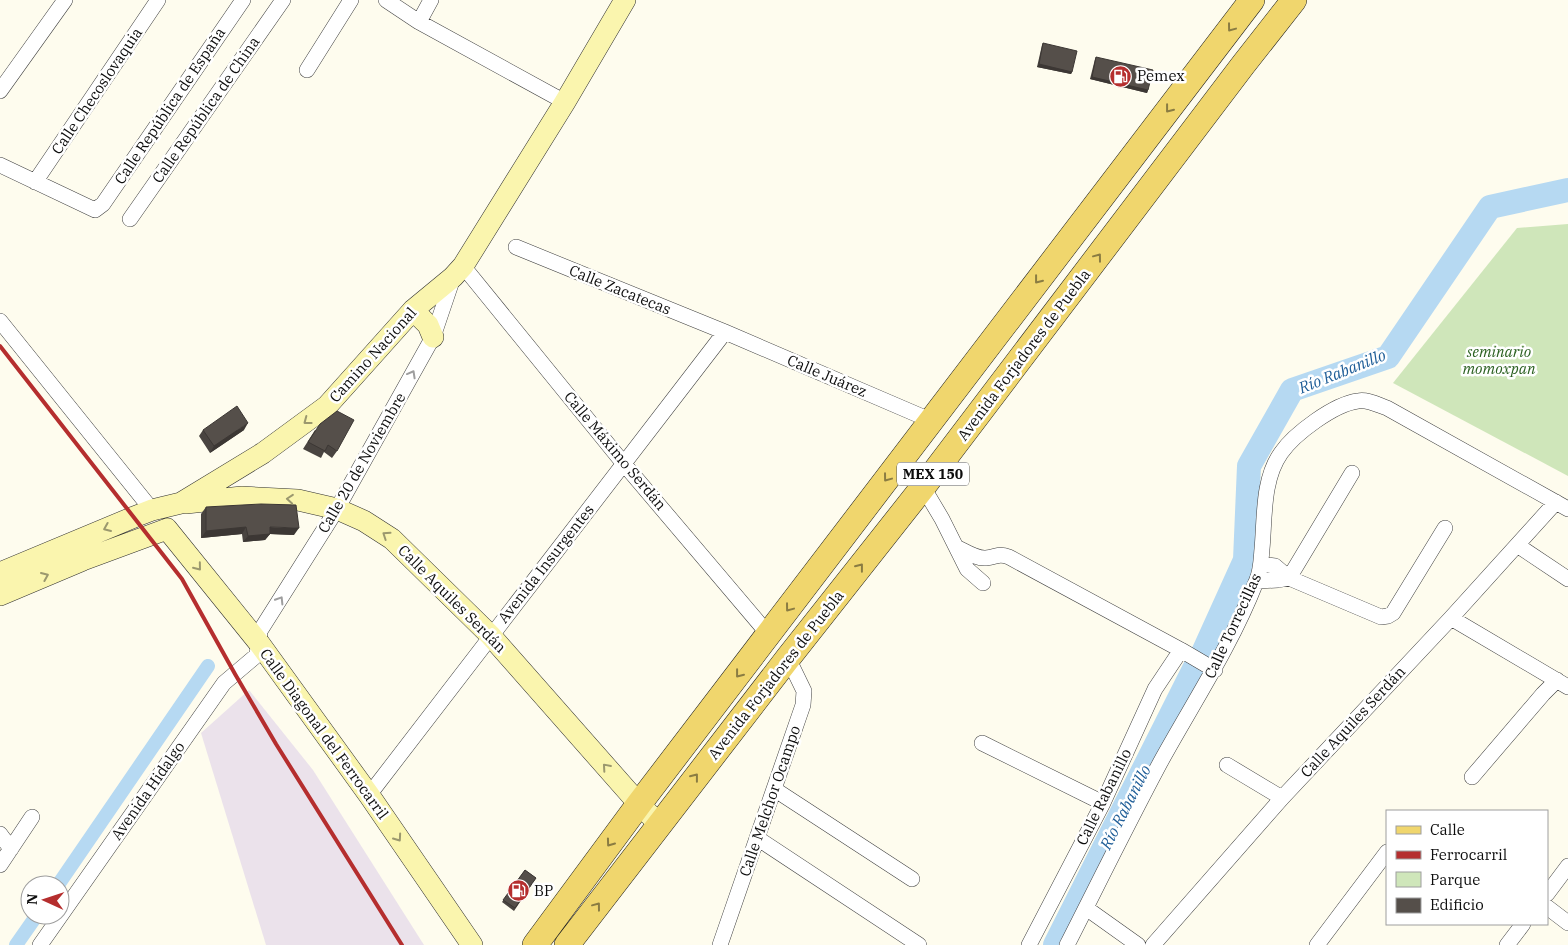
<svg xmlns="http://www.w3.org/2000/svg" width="1568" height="945" viewBox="0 0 1568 945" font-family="'IBM Plex Serif',serif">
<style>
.industrial{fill:#ebe2eb}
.green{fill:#cfe6ba}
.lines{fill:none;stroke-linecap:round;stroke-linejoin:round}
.canal{stroke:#b6d9f2;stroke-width:14}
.river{stroke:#b6d9f2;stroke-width:24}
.street-casing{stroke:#404040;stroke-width:16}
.secondary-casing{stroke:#2f2f2f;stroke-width:22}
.primary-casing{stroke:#1e1e1e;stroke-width:26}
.street{stroke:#fff;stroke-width:15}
.secondary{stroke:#faf5ae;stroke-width:21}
.primary{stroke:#f0d66d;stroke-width:25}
.rail{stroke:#b52e2e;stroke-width:4}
.wall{fill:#494440}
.shaded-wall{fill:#3c3734}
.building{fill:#554f4a;stroke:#3c3734}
.oneway{stroke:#8a7c42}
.oneway2{stroke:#9e9e9e}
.oneway3{stroke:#9b986e}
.labels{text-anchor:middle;stroke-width:5;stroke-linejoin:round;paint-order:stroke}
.shield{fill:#fff;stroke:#565656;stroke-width:1}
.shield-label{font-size:14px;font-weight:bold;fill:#0d0d0d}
.poi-label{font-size:15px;fill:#0d0d0d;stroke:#fff;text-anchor:start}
.street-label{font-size:15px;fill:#0d0d0d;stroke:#fff}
.park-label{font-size:15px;font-style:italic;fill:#2c6122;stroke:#fff}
.water-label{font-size:16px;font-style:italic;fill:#1e5d97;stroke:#fff}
</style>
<rect width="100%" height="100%" fill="#fefcee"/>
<!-- industrial -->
<path class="industrial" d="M249,690L313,770L424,945H266L201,733Z"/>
<!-- green -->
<path class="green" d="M1568,224V476L1393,383L1517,228Z"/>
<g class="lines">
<!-- canal -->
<path class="canal" d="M58,885L208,666
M16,945L37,915"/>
<!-- river -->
<path class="river" d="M1202,655L1245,560L1249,466L1292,390L1388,357L1490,207L1568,190
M1055,945L1194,669"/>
<defs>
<path id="street" d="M386,0L419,22L565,102
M419,22L431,0
M307,70L351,0
M0,91L65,0
M0,165L95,210L103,204L243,0
M35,182L158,0
M130,219L283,0
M516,247L725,332L930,420
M463,266L624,464L769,635
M0,321L152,510
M923,487L942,519L956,547C965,551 976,559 986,558C997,557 998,553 1009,557L1181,650L1215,670
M1517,545L1568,579
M956,547L967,569L983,583
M1261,564L1275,566L1289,578L1381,617L1388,616L1393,613L1445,528
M1257,581L1278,580L1289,578L1352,473
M1451,618L1568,687
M982,743L1103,803
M1227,765L1282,798
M1472,777L1543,694L1557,680
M774,789L912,879
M369,795L725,332
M0,834L11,849
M757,838L919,945
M0,865L32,817
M1547,894L1568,866
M1547,907L1568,923
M1086,908L1138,945
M40,945L224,683L257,655L260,631L337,509L433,337L453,278
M720,945L803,705L804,691L788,658
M1029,945L1103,803L1155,689L1181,650
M1067,945C1098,884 1128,823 1160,763C1193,703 1231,646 1256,582C1261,572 1261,560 1262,549C1265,518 1262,480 1281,453C1294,434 1334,404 1358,401C1367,399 1378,405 1387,408L1568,509
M1153,945L1282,798L1451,618L1556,502
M1317,945L1387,852
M1507,945L1523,924"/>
<path id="secondary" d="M413,310L428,325L433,337
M186,503L242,497L298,500L337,509L364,521L392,539L490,635L639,804L659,824
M0,573L134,517L152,510L181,503L263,453L327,406L413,310L453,277L463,266L565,102L625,0
M0,595L83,560L167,529L259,643L369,795L472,945"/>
<path id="primary" d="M535,945L639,804L1252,0
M567,945L788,658L923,487L1243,65L1294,0"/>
</defs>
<!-- street casing -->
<use href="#street" class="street-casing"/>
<!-- secondary casing -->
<use href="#secondary" class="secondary-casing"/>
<!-- primary casing -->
<use href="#primary" class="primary-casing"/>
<!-- street -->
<use href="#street" class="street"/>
<!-- secondary -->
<use href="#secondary" class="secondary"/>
<!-- primary -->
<use href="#primary" class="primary"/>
<!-- rail -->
<path class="rail" d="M0,346L182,579L235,674L276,744L402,945"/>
</g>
<!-- wall -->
<path class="wall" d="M1043,43L1072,72L1071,74L1037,67L1042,45Z
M1096,57L1148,90L1147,93L1090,79L1095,59Z
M203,430H244L210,453L199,436Z
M315,430L337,451L332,458L324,452L321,458L303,449Z
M206,507L294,535L270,534L265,540L243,542L242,534L201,538V514Z
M525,870L536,878L514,911L502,902Z"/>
<!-- shaded-wall -->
<path class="shaded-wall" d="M1039,64L1072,72L1071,74L1037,67Z
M1092,77L1148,90L1147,93L1090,79Z
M248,423L244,430L210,453L214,446Z
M246,527L242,534L201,538L206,531Z
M270,527L299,528L294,535L270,534L265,540L243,542L248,536Z"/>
<!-- building -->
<path class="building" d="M1043,43L1077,51L1072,72L1039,64Z
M1096,57L1153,70L1148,90L1092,77Z
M237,406L248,423L214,446L203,430Z
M337,411L354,420L337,451L328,445L325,451L308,442L320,424Z
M261,504L296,505L299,528L270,527V534L248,536L246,527L206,531V507Z
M525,870L536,878L515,908L503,900Z"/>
<!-- one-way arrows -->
<defs><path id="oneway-chevron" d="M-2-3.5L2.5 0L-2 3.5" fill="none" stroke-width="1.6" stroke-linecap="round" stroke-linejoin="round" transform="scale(1.25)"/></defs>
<g class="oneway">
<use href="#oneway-chevron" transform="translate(1231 28) rotate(127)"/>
<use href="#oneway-chevron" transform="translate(1169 109) rotate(128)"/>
<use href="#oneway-chevron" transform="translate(1098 257) rotate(-53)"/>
<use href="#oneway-chevron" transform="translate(1038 280) rotate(128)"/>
<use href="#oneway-chevron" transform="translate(887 478) rotate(127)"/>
<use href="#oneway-chevron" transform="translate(860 567) rotate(-52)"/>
<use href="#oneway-chevron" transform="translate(789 608) rotate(127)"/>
<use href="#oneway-chevron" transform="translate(739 674) rotate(128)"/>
<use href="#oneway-chevron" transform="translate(695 777) rotate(-52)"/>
<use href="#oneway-chevron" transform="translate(610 843) rotate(126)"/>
<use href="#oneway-chevron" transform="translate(597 906) rotate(-53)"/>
</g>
<g class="oneway2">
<use href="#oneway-chevron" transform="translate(412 374) rotate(-61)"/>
<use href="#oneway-chevron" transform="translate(280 600) rotate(-58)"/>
</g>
<g class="oneway3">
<use href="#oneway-chevron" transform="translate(307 421) rotate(143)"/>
<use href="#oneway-chevron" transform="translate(290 499) rotate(-175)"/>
<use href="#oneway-chevron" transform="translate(107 528) rotate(157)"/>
<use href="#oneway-chevron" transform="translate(386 535) rotate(-146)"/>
<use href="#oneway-chevron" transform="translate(198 567) rotate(51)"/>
<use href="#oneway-chevron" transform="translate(45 576) rotate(-23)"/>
<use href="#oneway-chevron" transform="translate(606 767) rotate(-131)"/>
<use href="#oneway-chevron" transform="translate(398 838) rotate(55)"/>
</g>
<!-- icons -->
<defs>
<symbol id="fuel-disc" viewBox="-11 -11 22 22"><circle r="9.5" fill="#b52e2e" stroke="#fff"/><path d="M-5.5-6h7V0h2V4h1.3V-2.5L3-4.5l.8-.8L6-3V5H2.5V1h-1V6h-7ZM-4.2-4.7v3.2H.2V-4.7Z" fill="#fff"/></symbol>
</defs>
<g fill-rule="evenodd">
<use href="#fuel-disc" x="1108" y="64" width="25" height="25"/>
<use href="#fuel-disc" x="506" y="878" width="25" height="25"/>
</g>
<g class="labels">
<!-- shield labels -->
<rect class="shield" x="897" y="462.5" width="72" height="23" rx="4"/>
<g class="shield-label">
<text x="933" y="479">MEX 150</text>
</g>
<!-- poi labels -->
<g class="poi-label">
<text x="1137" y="81">Pemex</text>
<text x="534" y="896">BP</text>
</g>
<!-- street labels -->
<g class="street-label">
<text transform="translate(97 91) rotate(-56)" y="5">Calle Checoslovaquia</text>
<text transform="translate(170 106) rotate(-56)" y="5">Calle República de España</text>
<text transform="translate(206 110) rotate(-55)" y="5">Calle República de China</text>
<text transform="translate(620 290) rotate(22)" y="5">Calle Zacatecas</text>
<text transform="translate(373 355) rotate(-48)" y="5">Camino Nacional</text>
<text transform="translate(1024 355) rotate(-53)" y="5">Avenida Forjadores de Puebla</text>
<text transform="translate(827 376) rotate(23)" y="5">Calle Juárez</text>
<text transform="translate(615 451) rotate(50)" y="5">Calle Máximo Serdán</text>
<text transform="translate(362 463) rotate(-60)" y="5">Calle 20 de Noviembre</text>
<text transform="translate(546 564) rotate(-52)" y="5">Avenida Insurgentes</text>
<text transform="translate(452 599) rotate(45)" y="5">Calle Aquiles Serdán</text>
<text transform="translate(1233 626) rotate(-65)" y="5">Calle Torrecillas</text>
<text transform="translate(776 675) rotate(-52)" y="5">Avenida Forjadores de Puebla</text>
<text transform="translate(1353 722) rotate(-47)" y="5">Calle Aquiles Serdán</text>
<text transform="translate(324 734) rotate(54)" y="5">Calle Diagonal del Ferrocarril</text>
<text transform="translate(148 791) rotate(-55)" y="5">Avenida Hidalgo</text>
<text transform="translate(1104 797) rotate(-64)" y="5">Calle Rabanillo</text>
<text transform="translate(770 801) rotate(-71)" y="5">Calle Melchor Ocampo</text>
</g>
<!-- park labels -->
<g class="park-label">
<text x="1499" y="357">seminario<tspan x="1499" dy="17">momoxpan</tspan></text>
</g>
<!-- water labels -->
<g class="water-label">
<text transform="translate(1342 371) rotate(-22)" y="6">Río Rabanillo</text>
<text transform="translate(1125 807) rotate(-63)" y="6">Río Rabanillo</text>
</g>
</g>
<!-- legend -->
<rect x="1386" y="810" width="162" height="115" fill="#ffffff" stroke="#9e9e9e"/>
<rect x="1396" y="826" width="25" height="8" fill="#f0d66d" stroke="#9e9e9e"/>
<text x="1430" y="835" font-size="15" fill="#0d0d0d">Calle</text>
<rect x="1396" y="851" width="25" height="8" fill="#b52e2e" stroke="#9e9e9e"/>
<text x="1430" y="860" font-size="15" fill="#0d0d0d">Ferrocarril</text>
<rect x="1396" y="872" width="25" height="15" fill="#cfe6ba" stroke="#9e9e9e"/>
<text x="1430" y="885" font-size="15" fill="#0d0d0d">Parque</text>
<rect x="1396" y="898" width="25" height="15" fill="#554f4a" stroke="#9e9e9e"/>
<text x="1430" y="910" font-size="15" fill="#0d0d0d">Edificio</text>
<!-- north arrow -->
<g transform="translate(45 900) rotate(273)"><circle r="24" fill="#ffffff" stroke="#9e9e9e"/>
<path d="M0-4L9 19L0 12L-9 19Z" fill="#b52e2e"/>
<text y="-8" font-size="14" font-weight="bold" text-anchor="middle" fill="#0d0d0d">N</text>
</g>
</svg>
